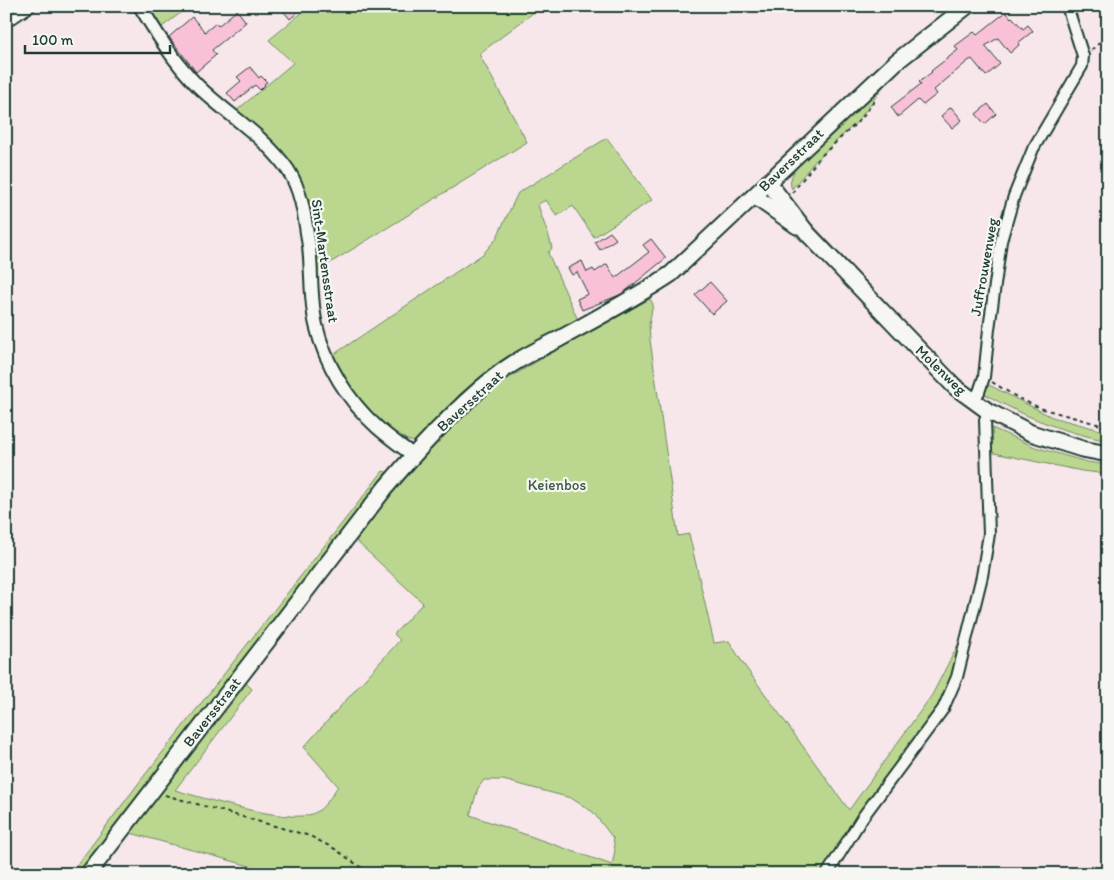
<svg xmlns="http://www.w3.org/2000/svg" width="1114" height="880" viewBox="0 0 1114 880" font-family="Itim,sans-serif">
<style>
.green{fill:#bbd78f;stroke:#6d8a62;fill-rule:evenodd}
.building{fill:#f9c1d7;stroke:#1f3d34}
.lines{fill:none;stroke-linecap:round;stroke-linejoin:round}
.minor-casing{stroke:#1f3d34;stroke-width:14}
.tertiary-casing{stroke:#1f3d34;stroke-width:16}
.secondary-casing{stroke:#1f3d34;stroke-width:19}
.path{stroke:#1f3d34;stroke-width:2;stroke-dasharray:4 4;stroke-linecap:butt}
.minor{stroke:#f6f6f2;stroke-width:10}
.tertiary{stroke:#f6f6f2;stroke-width:12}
.secondary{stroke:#f6f6f2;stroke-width:15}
.labels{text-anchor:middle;stroke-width:4.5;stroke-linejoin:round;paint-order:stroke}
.street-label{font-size:15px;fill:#1f3d34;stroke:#f6f6f2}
.park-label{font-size:15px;fill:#3e5c46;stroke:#f6f6f2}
</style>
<rect width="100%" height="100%" fill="#f7e6ea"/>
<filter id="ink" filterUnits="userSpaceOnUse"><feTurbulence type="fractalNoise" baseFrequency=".02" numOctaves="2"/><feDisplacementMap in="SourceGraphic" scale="10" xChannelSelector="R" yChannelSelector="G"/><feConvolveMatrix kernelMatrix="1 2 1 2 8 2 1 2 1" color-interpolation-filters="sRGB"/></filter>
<g filter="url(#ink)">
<!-- green -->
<path class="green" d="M145,6H186L187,8L158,30Z
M310,6H542L479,54L527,142L317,271L311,227L283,155L262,132L236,111L293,63L269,40Z
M888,80L858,121L816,160L792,189C788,181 793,173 798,165L795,163Z
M607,138L652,200L594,237L573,206L557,216L546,200L538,204C541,219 549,232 552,248L548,253L578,320L502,360L461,393L417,440L413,442C373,428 352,390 333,355L483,254L496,239L518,193Z
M790,196L809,221L938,358L953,373L973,390L971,392L961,384L814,231L788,198Z
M790,225L981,412L980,415L941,385L814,252L788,229Z
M650,299L653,304L649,325L650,340L678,536L689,534L714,643L729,641L744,665L849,810L932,695L968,625L959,658L943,700L850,826L821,874H279L127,832L244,681L252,689L175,790C203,798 287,824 312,814C324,810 332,795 338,786L304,747L400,640L394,634L423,603L354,539L415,463L499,384L546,356ZM484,780H503L571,798L593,812L613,838L615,850L612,865L470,815L478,788Z
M987,384L1052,417L1108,432V441C1061,431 1027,418 985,394L983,391Z
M990,427L1035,447L1087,462L1108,465V474L1082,471L989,452Z
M383,471L389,473L79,874H70L141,780Z"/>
<!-- building -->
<path class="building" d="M279,6H305L290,19Z
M237,10L246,22L212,50L216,55L196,72L169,37L192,17L205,32L216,23L218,26Z
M1006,12L1011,18L1012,17L1023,29L1028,25L1033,31L1018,43L1019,45L1010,53L998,38L985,46L1000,64L986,76L972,59L968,61L934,90L937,94L923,105L918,100L898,117L891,107L921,84L919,82L932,72L931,71L958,50L955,46L974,32L977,35Z
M250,67L259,78L261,76L267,82L264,84L265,85L260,90L255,85L235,102L227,93L241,81L237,77Z
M988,104L996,114L985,124L976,114Z
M951,107L962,120L952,128L941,116Z
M610,232L616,239L600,250L595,242Z
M651,239L666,258L622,294L582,310L577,299L588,294L577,272L572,275L568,268L582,261L587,272L593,269L595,272L607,264L615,278L649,252L643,245Z
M710,282L727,301L712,314L695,295Z"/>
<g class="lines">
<defs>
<path id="minor" d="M6,22L30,6
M973,401L979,392L984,377L989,329L1001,241L1014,196L1033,149L1082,66L1083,56L1067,6
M827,874L862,818L943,709L957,677L982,576L989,534L985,420L988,411"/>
<path id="tertiary" d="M140,6C157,34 174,62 197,85C227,115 264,135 288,170C303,193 305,221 309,246C312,272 310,299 316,325C325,364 348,401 377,427C388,437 401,446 413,455"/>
<path id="secondary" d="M768,182L808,234L955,387L988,411L1031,433L1082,449L1108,454
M754,196L797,226
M88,874L386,487C420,447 463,399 505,369C522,357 541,348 559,339C597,318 635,298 671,274L896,62L967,6"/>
</defs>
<!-- minor casing -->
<use href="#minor" class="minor-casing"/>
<!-- tertiary casing -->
<use href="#tertiary" class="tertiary-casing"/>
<!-- secondary casing -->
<use href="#secondary" class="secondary-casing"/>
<!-- path -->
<path class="path" d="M1091,50L1108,36
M792,193L820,157L862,118L875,100
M992,382L1018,398L1040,408L1108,427
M165,795L310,836L335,849L370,874"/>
<!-- minor -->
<use href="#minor" class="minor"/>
<!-- tertiary -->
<use href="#tertiary" class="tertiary"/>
<!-- secondary -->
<use href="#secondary" class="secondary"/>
</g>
</g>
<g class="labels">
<!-- street labels -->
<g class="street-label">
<text transform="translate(791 160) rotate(-44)" y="5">Baversstraat</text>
<text transform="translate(325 261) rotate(82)" y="5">Sint-Martensstraat</text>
<text transform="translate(984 267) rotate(-80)" y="5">Juffrouwenweg</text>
<text transform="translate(941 370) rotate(44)" y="5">Molenweg</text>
<text transform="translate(470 401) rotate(-42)" y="5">Baversstraat</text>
<text transform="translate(212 712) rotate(-52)" y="5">Baversstraat</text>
</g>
<!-- park labels -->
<g class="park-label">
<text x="557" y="490">Keienbos</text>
</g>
</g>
<!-- margin -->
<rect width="1114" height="880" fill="none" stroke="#f6f6f2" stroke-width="25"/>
<rect x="12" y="12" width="1089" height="855" fill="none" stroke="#1f3d34" stroke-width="2" filter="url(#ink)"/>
<!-- scale -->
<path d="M25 45v8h145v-8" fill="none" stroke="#1f3d34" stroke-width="2.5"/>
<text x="32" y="45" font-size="15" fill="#1f3d34" stroke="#f6f6f2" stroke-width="4" paint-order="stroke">100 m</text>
</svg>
